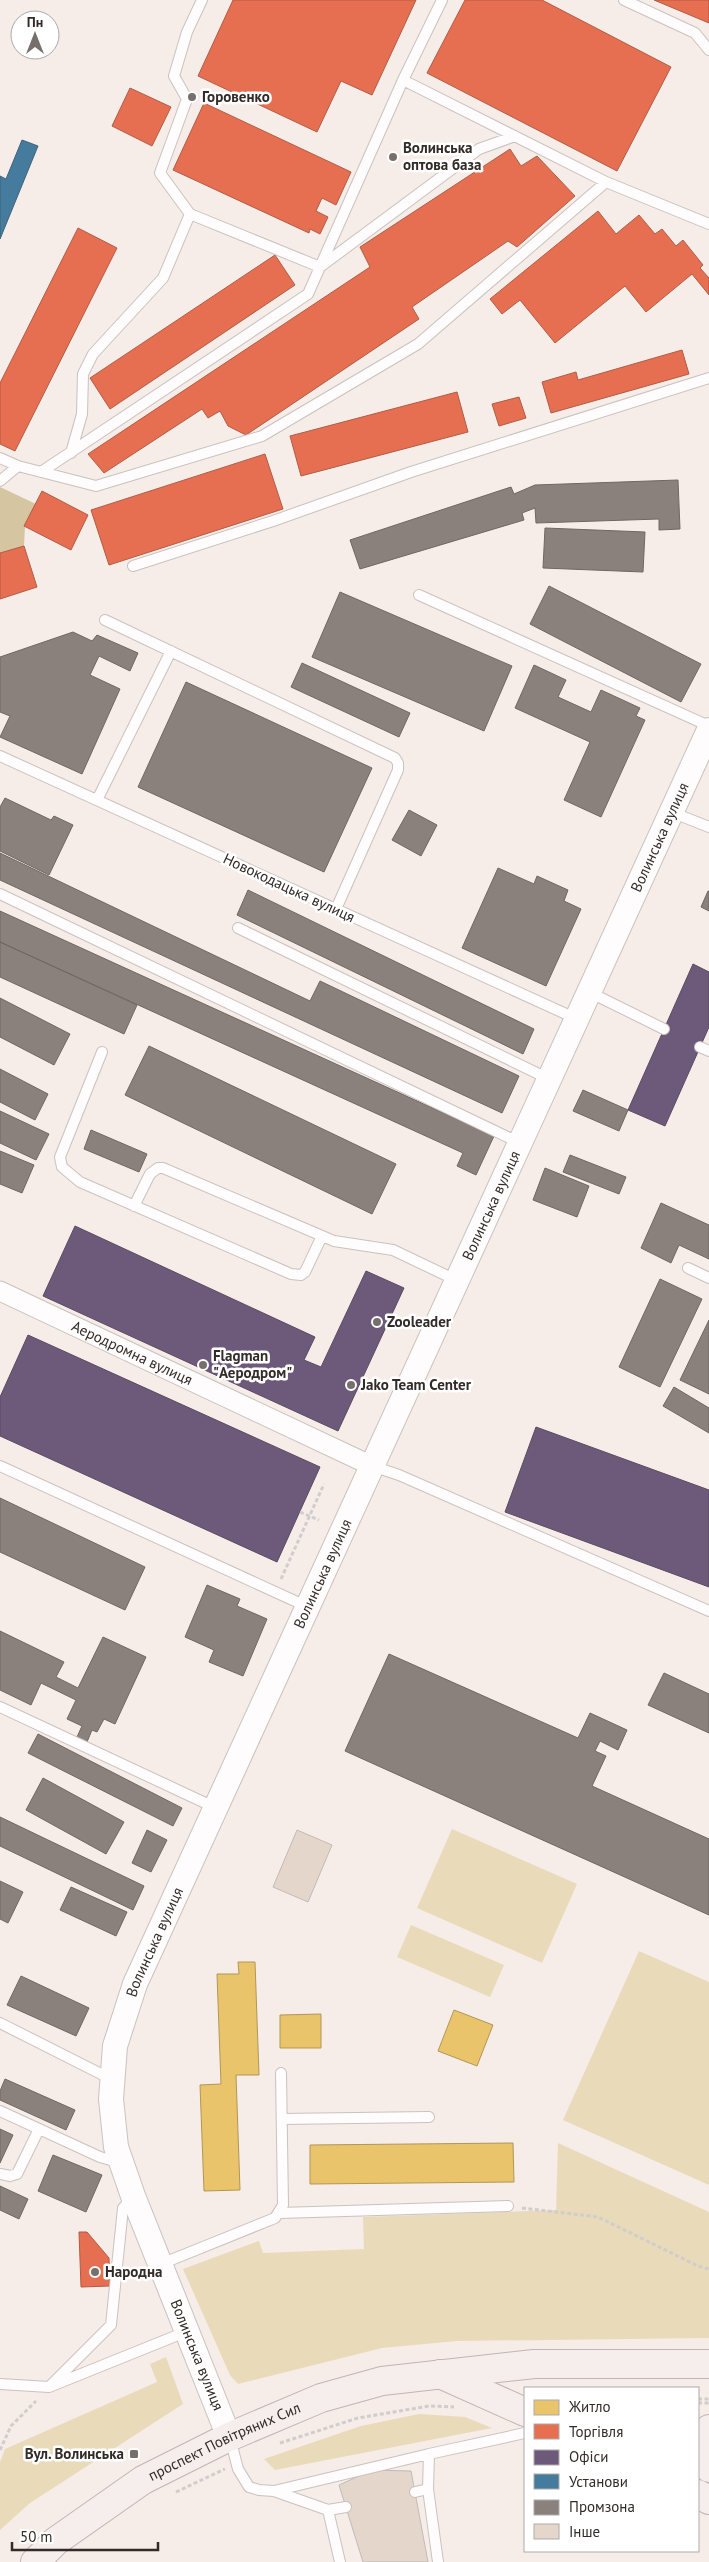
<svg xmlns="http://www.w3.org/2000/svg" width="709" height="2562" viewBox="0 0 709 2562" font-family="'PT Sans',sans-serif">
<style>
.green{fill:#e9dbba}
.forest{fill:#d5c6a1}
.homes{fill:#e9c46a;stroke:#b29656}
.shops{fill:#e76f51;stroke:#b15b45}
.offices{fill:#6d597a;stroke:#5b4b61}
.public{fill:#457b9d;stroke:#3f637a}
.industry{fill:#8a817c;stroke:#706763}
.building{fill:#e4d6ca;stroke:#c2bbb6}
.lines{fill:none;stroke-linecap:round;stroke-linejoin:round}
.service-casing{stroke:#c9c2bf;stroke-width:12}
.minor-casing{stroke:#c9c2bf;stroke-width:21}
.tertiary-casing{stroke:#c9c2bf;stroke-width:26}
.primary-casing{stroke:#c4b4b3;stroke-width:30}
.path{stroke:#d0cdcc;stroke-width:3;stroke-dasharray:4 2.5;stroke-linecap:butt}
.service{stroke:#fefcfc;stroke-width:10}
.minor{stroke:#fefcfc;stroke-width:19}
.tertiary{stroke:#fefcfc;stroke-width:24}
.primary{stroke:#f5eeed;stroke-width:28}
.poi-dot{fill:#776f6b;stroke:#fff;stroke-width:2}
.labels{text-anchor:middle;stroke-width:5;stroke-linejoin:round;paint-order:stroke}
.poi-label{font-size:15px;font-weight:bold;fill:#322b28;stroke:#fff;text-anchor:start}
.street-label{font-size:15px;fill:#322b28;stroke:#fff}
</style>
<rect width="100%" height="100%" fill="#f6ece8"/>
<!-- green -->
<path class="green" d="M452,1829L577,1884L542,1963L417,1908Z
M411,1925L504,1965L490,1997L397,1957Z
M639,1951L709,1982V2185L563,2120Z
M558,2143L709,2212V2338L457,2341L382,2348L238,2384L230,2375L183,2269L259,2241L263,2253L364,2249L363,2217L556,2210Z
M166,2357L183,2404L30,2503L0,2530V2462L5,2449L157,2382L150,2364Z
M419,2414L465,2417L492,2428L275,2470L264,2459L361,2426Z"/>
<!-- forest -->
<path class="forest" d="M0,487L36,504L25,526L24,546L0,553Z"/>
<!-- homes -->
<path class="homes" d="M238,1962H255L259,2075H236L240,2190L204,2191L200,2085L221,2084L217,1974H239Z
M454,2010L493,2025L477,2066L438,2051Z
M321,2014V2048H280V2015Z
M513,2143L514,2182L310,2184V2145Z"/>
<!-- shops -->
<path class="shops" d="M233,0H416L372,95L341,81L317,132L198,76Z
M465,0H542L671,67L617,171L427,73Z
M654,0H709V23Z
M130,88L171,107L152,146L112,126Z
M204,103L351,172L336,205L322,198L316,211L328,217L320,234L310,229L309,233L173,170Z
M510,149L521,166L537,156L575,196L517,247L508,241L412,307L419,319L246,435L228,426L220,411L208,418L202,409L104,473L88,454L370,267L360,247Z
M598,211L616,234L639,215L655,234L662,229L676,246L683,240L703,265L700,268L709,278V295L692,274L646,312L625,286L555,343L520,300L502,314L490,299Z
M78,228L117,248L15,451L0,444V383Z
M275,255L295,285L110,409L90,378Z
M682,350L689,374L551,413L542,382L576,372L578,380Z
M457,392L468,432L301,476L290,436Z
M519,397L526,418L499,426L492,404Z
M265,454L283,509L109,565L91,510Z
M42,491L88,515L71,550L24,526Z
M24,546L37,587L0,599V553Z
M79,2232H87L109,2258L110,2286L81,2287Z"/>
<!-- offices -->
<path class="offices" d="M693,964L709,972V1027L665,1126L628,1110Z
M75,1226L315,1337L304,1360L321,1367L366,1271L404,1288L338,1431L43,1296Z
M28,1335L320,1467L277,1562L0,1436V1397Z
M536,1427L709,1490V1587L505,1512Z"/>
<!-- public -->
<path class="public" d="M22,140L38,146L0,239V176L6,179Z"/>
<!-- industry -->
<path class="industry" d="M678,480L680,529L659,530V519L536,523L535,508L522,513L524,520L360,569L350,540L511,487L514,494L535,485Z
M545,528L645,532L643,572L543,568Z
M549,586L701,664L681,702L530,624Z
M340,592L512,666L484,731L312,657Z
M73,632L92,641L97,635L138,653L130,671L99,656L90,675L120,689L82,774L0,737L10,716L0,712V657Z
M302,663L410,713L399,737L291,687Z
M534,665L566,680L558,697L591,712L601,690L640,708L636,716L645,720L601,817L564,800L590,742L515,708Z
M186,682L372,768L324,872L138,787Z
M5,798L51,820L54,816L73,825L49,875L0,851V807Z
M409,810L437,825L421,856L392,840Z
M0,853L310,1001L320,981L519,1076L502,1113L0,880Z
M498,868L534,884L537,876L568,890L564,901L581,909L546,986L462,948Z
M248,890L534,1029L523,1054L237,915Z
M708,891H709V911L701,907Z
M0,911L494,1136L476,1175L457,1166L463,1153L0,942Z
M0,942L137,1005L124,1034L0,977Z
M0,998L70,1034L54,1065L0,1037Z
M149,1046L396,1164L372,1214L125,1095Z
M0,1069L48,1094L35,1120L0,1102Z
M583,1090L628,1110L619,1131L573,1111Z
M0,1111L49,1134L36,1160L0,1143Z
M91,1130L147,1154L139,1172L84,1149Z
M0,1151L34,1165L22,1193L0,1184Z
M570,1155L626,1177L619,1194L563,1172Z
M545,1168L589,1186L577,1217L533,1200Z
M661,1203L709,1225V1259L679,1245L671,1263L641,1248Z
M660,1279L702,1299L660,1387L619,1367Z
M709,1320V1394L680,1380Z
M674,1387L709,1408V1433L663,1406Z
M0,1498L145,1567L125,1610L0,1552Z
M207,1585L240,1599L237,1606L267,1619L243,1676L209,1662L214,1650L185,1637Z
M0,1631L64,1662L56,1677L78,1688L103,1637L146,1657L115,1724L104,1719L97,1732L92,1730L87,1742L77,1737L82,1726L67,1719L76,1700L41,1683L31,1705L0,1690Z
M389,1654L578,1738L590,1713L627,1730L618,1750L600,1741L595,1751L606,1756L592,1786L709,1839V1915L345,1751Z
M664,1673L709,1694V1733L648,1705Z
M38,1734L182,1808L173,1826L28,1753Z
M43,1778L124,1822L106,1854L26,1810Z
M0,1817L144,1886L133,1910L0,1846Z
M147,1830L167,1840L151,1872L132,1863Z
M0,1881L23,1892L8,1923L0,1919Z
M71,1887L127,1912L116,1936L60,1910Z
M21,1976L89,2008L76,2036L7,2005Z
M5,2079L75,2110L66,2130L0,2100V2091Z
M0,2129L13,2135L0,2163Z
M53,2155L102,2175L86,2212L38,2191Z
M0,2186L28,2199L19,2219L0,2210Z"/>
<!-- building -->
<path class="building" d="M297,1830L332,1845L308,1902L273,1887Z
M372,2470L411,2471L428,2562H363L339,2485Z"/>
<g class="lines">
<defs>
<path id="service" d="M624,0L695,33L709,50
M403,80L606,182L709,224
M190,214L320,267L479,149L515,136
M71,453L82,414L83,374L93,354L163,278L190,214L160,173L187,99L174,76L187,32L202,0
M0,458L18,466
M41,472L308,294L403,80L442,0
M0,481L18,466L96,486L262,436L418,344L606,182
M133,566L273,521L411,472L709,378
M419,595L709,726
M105,620L395,758L398,763V770L336,909
M0,756L577,1019
M97,800L171,651
M671,812L709,827
M0,894L520,1143
M238,928L549,1079
M591,993L664,1029
M700,1047L709,1051
M102,1052L60,1157L62,1167L80,1182L291,1274L301,1275L305,1272L322,1236
M134,1206L150,1174L158,1168H163L334,1241L393,1250L458,1281
M688,1268L709,1278
M0,1466L308,1607
M372,1466L399,1475L709,1611
M0,1707L216,1808
M0,2023L113,2080
M0,2111L100,2157L121,2163
M282,2119L429,2117
M0,2174L10,2176L17,2174L39,2129
M280,2213L508,2206
M161,2264L275,2218L283,2205L281,2073
M0,2384L49,2387L188,2331
M49,2387L111,2325L123,2208L133,2197
M230,2438L238,2469L249,2487L259,2490L274,2491L328,2510L346,2507
M428,2489L438,2562
M274,2491L429,2454
M415,2492L428,2489L429,2454L525,2433
M328,2510L340,2562"/>
<g id="minor">
<path id="s1" d="M0,1291L372,1466"/>
</g>
<g id="tertiary">
<path id="s2" d="M229,2437L133,2196L116,2147L111,2099L115,2046L135,1984L709,730"/>
</g>
<g id="primary">
<path d="M440,2374L525,2412"/>
<path d="M709,2429L706,2441L709,2468"/>
<path d="M698,2494L709,2500"/>
<path id="s3" d="M35,2562L56,2541L143,2480L229,2437L321,2398L382,2381L534,2364H709"/>
</g>
</defs>
<!-- service casing -->
<use href="#service" class="service-casing"/>
<!-- minor casing -->
<use href="#minor" class="minor-casing"/>
<!-- tertiary casing -->
<use href="#tertiary" class="tertiary-casing"/>
<!-- primary casing -->
<use href="#primary" class="primary-casing"/>
<!-- path -->
<path class="path" d="M300,1512L319,1520
M281,1579L324,1484
M522,2208L598,2217L698,2266L709,2269
M698,2399H709
M698,2403H709
M280,2443L358,2418L429,2406L454,2407
M0,2450L11,2426L36,2401
M176,2492L225,2469"/>
<!-- service -->
<use href="#service" class="service"/>
<!-- minor -->
<use href="#minor" class="minor"/>
<!-- tertiary -->
<use href="#tertiary" class="tertiary"/>
<!-- primary -->
<use href="#primary" class="primary"/>
</g>
<!-- markers -->
<g class="poi-dot">
<circle cx="192" cy="97" r="5"/>
<circle cx="393" cy="157" r="5"/>
<circle cx="377" cy="1322" r="5"/>
<circle cx="203" cy="1365" r="5"/>
<circle cx="351" cy="1385" r="5"/>
<circle cx="95" cy="2272" r="5"/>
<rect x="129" y="2449" width="10" height="10" rx="2.5"/>
</g>
<g class="labels">
<!-- poi labels -->
<g class="poi-label">
<text x="202" y="102">Горовенко</text>
<text x="403" y="153">Волинська<tspan x="403" dy="17">оптова база</tspan></text>
<text x="387" y="1327">Zooleader</text>
<text x="213" y="1361">Flagman<tspan x="213" dy="17">"Аеродром"</tspan></text>
<text x="361" y="1390">Jako Team Center</text>
<text x="105" y="2277">Народна</text>
<text x="124" y="2459" text-anchor="end">Вул. Волинська</text>
</g>
<!-- street labels -->
<g class="street-label">
<text dy="5" stroke="none"><textPath href="#s2" startOffset="1739">Волинська вулиця</textPath></text>
<text transform="translate(289 888) rotate(25)" y="5">Новокодацька вулиця</text>
<text dy="5" stroke="none"><textPath href="#s2" startOffset="1334">Волинська вулиця</textPath></text>
<text dy="5" stroke="none"><textPath href="#s1" startOffset="146">Аеродромна вулиця</textPath></text>
<text dy="5" stroke="none"><textPath href="#s2" startOffset="929">Волинська вулиця</textPath></text>
<text dy="5" stroke="none"><textPath href="#s2" startOffset="524">Волинська вулиця</textPath></text>
<text transform="translate(197 2355) rotate(68)" y="5">Волинська вулиця</text>
<text dy="5" stroke="none"><textPath href="#s3" startOffset="226">проспект Повітряних Сил</textPath></text>
</g>
</g>
<!-- legend -->
<rect x="524" y="2387" width="175" height="165" fill="#ffffff" stroke="#adaaa9"/>
<rect x="534" y="2400" width="25" height="15" fill="#e9c46a" stroke="#adaaa9"/>
<text x="569" y="2412" font-size="15" fill="#322b28">Житло</text>
<rect x="534" y="2424" width="25" height="15" fill="#e76f51" stroke="#adaaa9"/>
<text x="569" y="2437" font-size="15" fill="#322b28">Торгівля</text>
<rect x="534" y="2450" width="25" height="15" fill="#6d597a" stroke="#adaaa9"/>
<text x="569" y="2462" font-size="15" fill="#322b28">Офіси</text>
<rect x="534" y="2474" width="25" height="15" fill="#457b9d" stroke="#adaaa9"/>
<text x="569" y="2487" font-size="15" fill="#322b28">Установи</text>
<rect x="534" y="2500" width="25" height="15" fill="#8a817c" stroke="#adaaa9"/>
<text x="569" y="2512" font-size="15" fill="#322b28">Промзона</text>
<rect x="534" y="2524" width="25" height="15" fill="#e4d6ca" stroke="#adaaa9"/>
<text x="569" y="2537" font-size="15" fill="#322b28">Інше</text>
<!-- north arrow -->
<g transform="translate(35 35)"><circle r="24" fill="#ffffff" stroke="#adaaa9"/>
<path d="M0-4L9 19L0 12L-9 19Z" fill="#776f6b"/>
<text y="-8" font-size="14" font-weight="bold" text-anchor="middle" fill="#322b28">Пн</text>
</g>
<!-- scale -->
<path d="M12 2542v8h146v-8" fill="none" stroke="#322b28" stroke-width="2.5"/>
<text x="20" y="2542" font-size="15" fill="#322b28" stroke="#ffffff" stroke-width="4" paint-order="stroke">50 m</text>
</svg>
